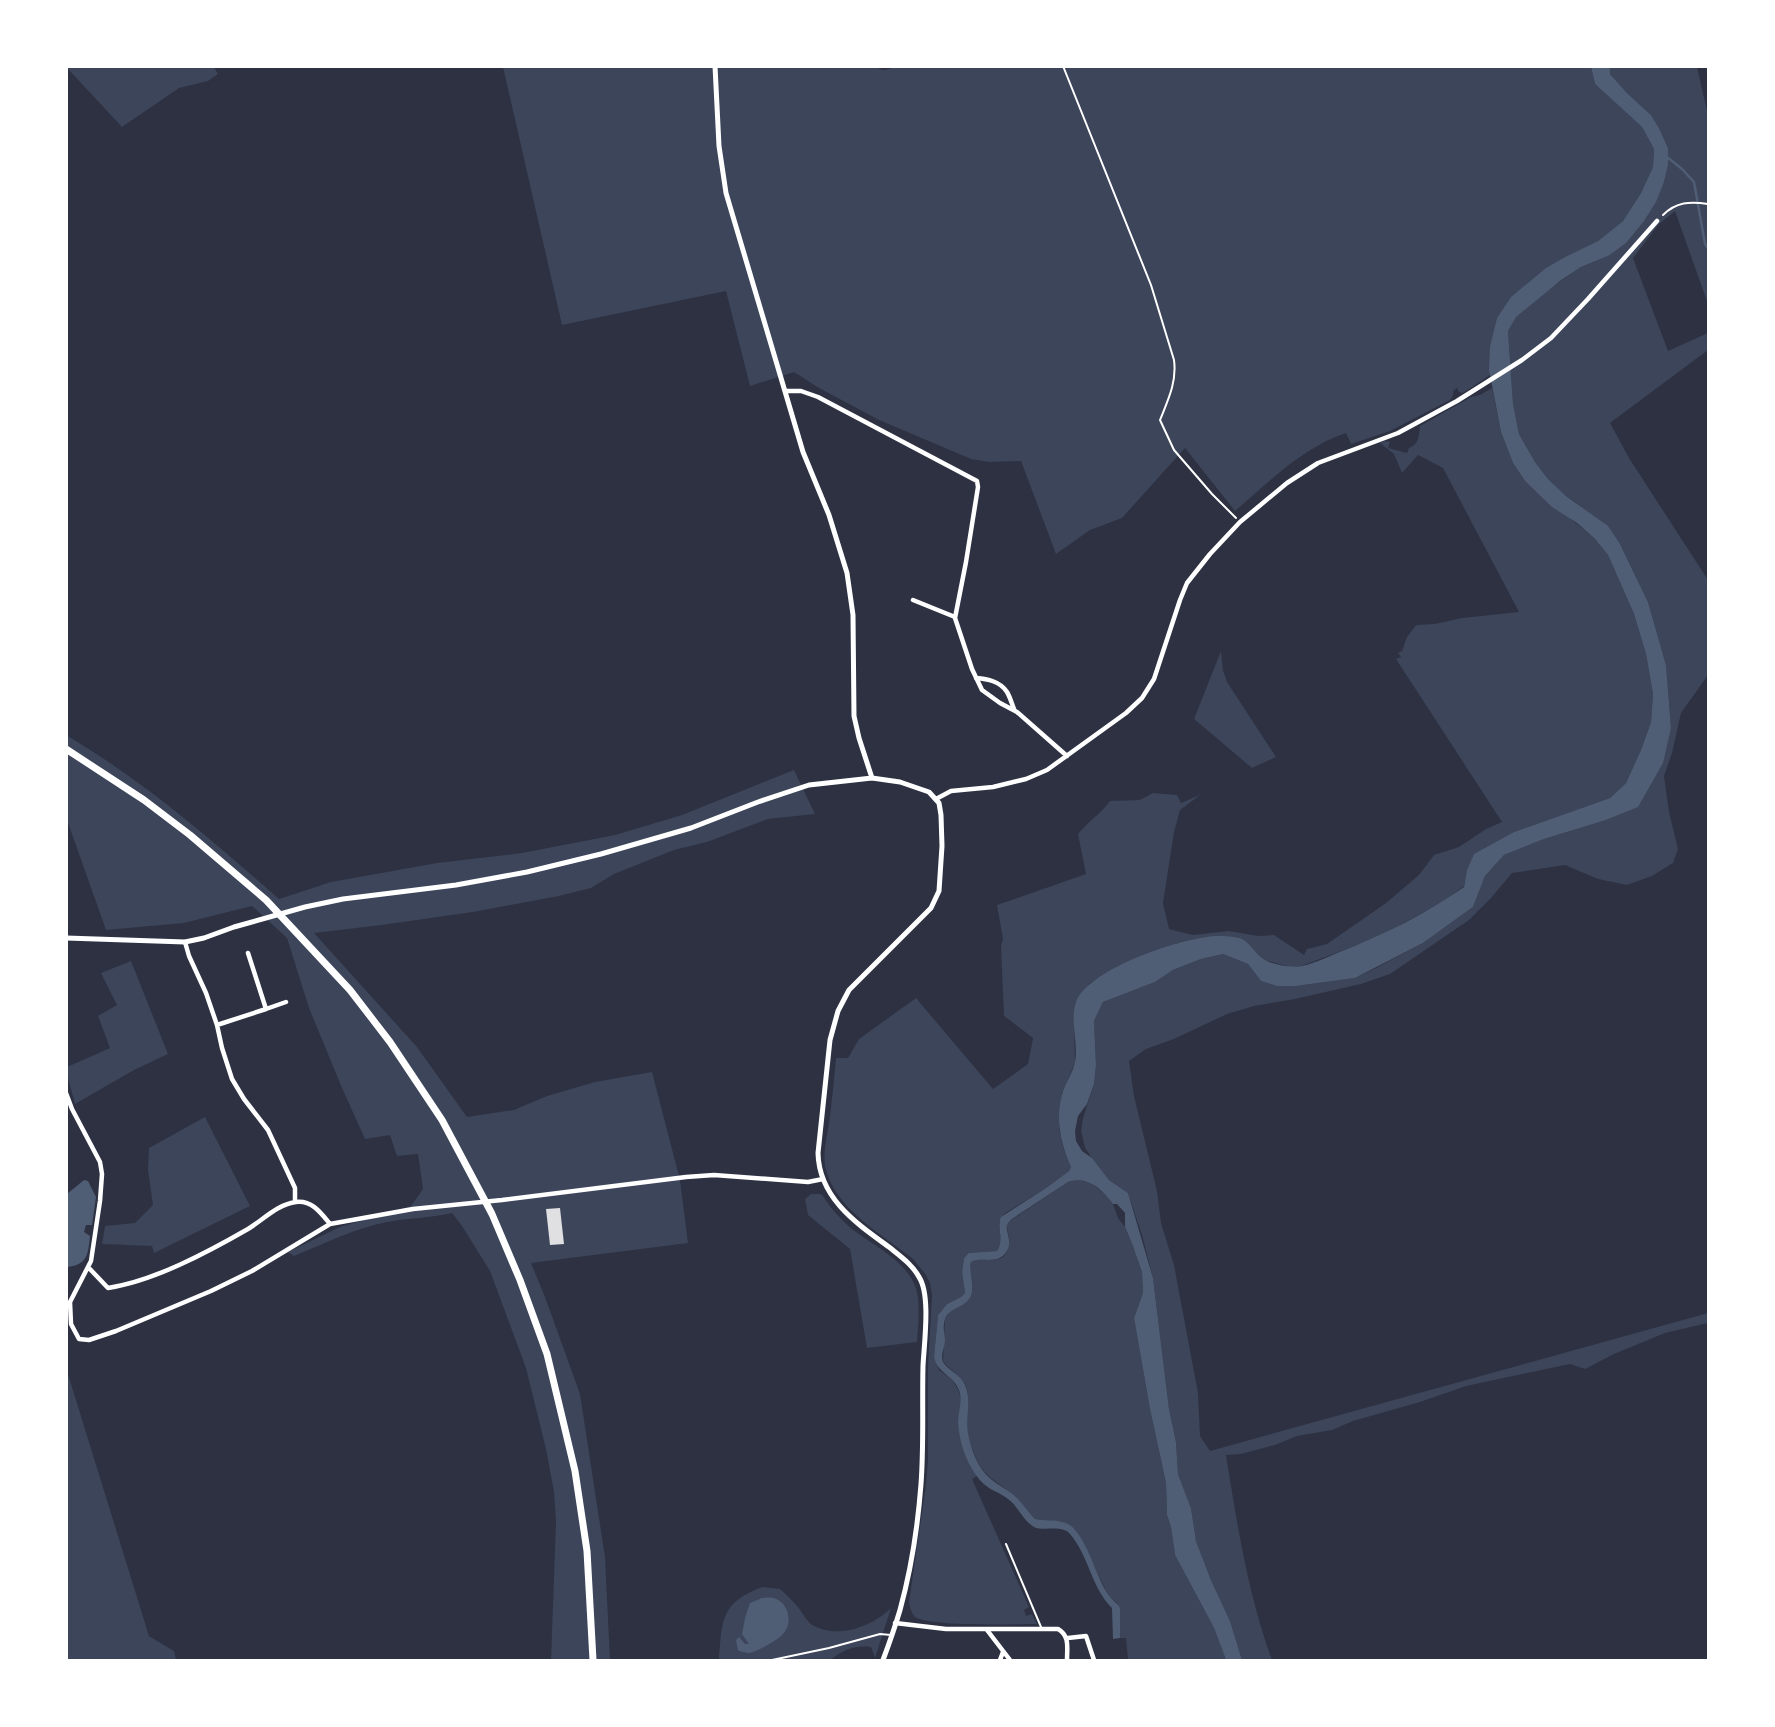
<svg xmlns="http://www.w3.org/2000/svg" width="1775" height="1727" viewBox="0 0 1775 1727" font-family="'DejaVu Sans',sans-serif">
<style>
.green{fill:#3c4559}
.water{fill:#4f5d75}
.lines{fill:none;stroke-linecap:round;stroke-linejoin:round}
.stream{stroke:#4f5d75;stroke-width:2.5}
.building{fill:#e0e0e3}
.path{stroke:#fff;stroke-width:2}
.service{stroke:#fff;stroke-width:2}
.minor{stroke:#fff;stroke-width:4.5}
.tertiary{stroke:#fff;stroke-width:5}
.trunk{stroke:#fff;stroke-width:7}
</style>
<rect width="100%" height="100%" fill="#2d3142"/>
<!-- green -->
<path class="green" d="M67,66L214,67L218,74L208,81L179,88L122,127L69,70L67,71Z
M876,66C882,73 889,69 897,66L1591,67L1595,84L1642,127L1654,149L1653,167L1641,193L1623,221L1598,241L1567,256L1490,347V375L1463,393L1459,392L1457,388L1453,391V396L1450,400L1390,431L1351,444L1346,433C1302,448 1270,481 1235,511L1185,448L1122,518L1090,530L1056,554L1021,461L989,462L971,459L879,420L819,388L794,372L750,386L726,291L562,325L503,67Z
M1610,67H1697L1708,115V304L1675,211L1659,224L1633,258L1668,351L1708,333V350L1610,423L1629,458L1708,580V675L1681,713L1672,753L1664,776L1669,812L1678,849L1673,863L1652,876L1627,885L1598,879L1565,865L1512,873L1491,898L1469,920L1390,974L1361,984L1295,999L1254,1006L1227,1014L1174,1039L1146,1049L1129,1061L1134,1096L1157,1191L1161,1223L1174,1265L1198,1393L1200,1436L1210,1451L1708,1313V1323L1665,1333L1614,1354L1585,1369L1570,1364L1466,1386L1420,1402L1353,1421L1332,1430L1297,1436L1275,1445L1241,1454L1226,1455C1237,1524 1248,1594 1272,1660H1242L1230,1621L1211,1580L1196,1541L1191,1508L1178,1474L1176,1442L1169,1409L1153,1278L1142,1235L1128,1193L1109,1180L1098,1167L1085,1148L1081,1131L1083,1118L1094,1084L1096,1065L1094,1021L1103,1002L1155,982L1173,970L1201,959L1223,954L1248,964L1261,981L1277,986H1296L1355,978L1376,968L1423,943L1473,907L1485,876L1504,855L1544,839L1603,821L1671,728L1666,665L1648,602L1620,544L1578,504L1566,496L1548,479L1535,462L1519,434L1513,404L1508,331L1516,316L1535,299L1581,267L1608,256L1664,182L1668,165V148L1659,128L1651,115L1627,93L1610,74Z
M1492,388L1501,432L1513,463L1525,481L1595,539L1608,555L1634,614L1646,654L1653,694L1651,722L1641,750L1626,783L1610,798L1514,832L1467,870L1464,886L1444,901L1376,938L1301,966L1290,967L1264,960L1178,943L1117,967L1090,983L1077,1001L1074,1019L1075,1063L1062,1093L1059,1129L1063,1147L1071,1167L1069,1171L1046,1188L1004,1214L999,1223L1001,1242L997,1251L970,1253L964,1258L962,1272L965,1293L961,1297L947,1304L938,1315L934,1357L939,1370L952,1380L958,1389L961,1399L958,1423L960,1436L964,1451L977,1476L972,1479L1029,1607L1024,1610L1026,1616L1032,1614L1037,1624C1016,1624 929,1627 915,1617C911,1613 910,1607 909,1602L926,1485L928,1459V1366L932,1296L930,1283L926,1275L913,1259C882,1234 834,1209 825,1166C823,1152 827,1137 829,1123C832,1101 834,1079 836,1058H848L859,1039L916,998L993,1089L1028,1064L1033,1038L1004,1016L1001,946L1003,939L997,905L1086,874L1078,834C1089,820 1100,815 1110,801L1140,800L1153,793L1177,795L1181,803L1200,795L1180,810L1174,832L1163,903L1169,929L1193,935L1229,931L1258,936L1274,935L1304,955L1307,949L1327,944L1386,903L1419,875L1434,855L1459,847L1486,829L1502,822L1396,659L1401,657L1398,653L1402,651L1407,637L1416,625L1435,624L1462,618L1519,612L1443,468L1418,455L1402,473L1394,454L1380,443L1385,441L1390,442L1388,448L1407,453L1409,448C1419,444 1419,436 1420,426L1471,397L1480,395Z
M1221,651L1223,670L1227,682L1276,757L1252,768L1194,719Z
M66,735C144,781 212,840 279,899L331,882L437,863L522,853L615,835L682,815L794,770L815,814L768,819L707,842L674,850L614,874L591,888L559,896L473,912L382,925L314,933L417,1047L467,1117L514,1110L547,1096L595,1082L652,1072L680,1180L688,1243L531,1263L545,1297L580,1394L605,1557L610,1660H551L556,1522L554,1492L546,1449L526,1368L490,1271L462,1226L452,1213C430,1218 408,1218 387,1222C355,1228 324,1244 294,1256L288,1252L340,1227L411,1206L423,1189L418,1154L397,1156L390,1135L365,1139L342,1088L309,1008L287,938L252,906L184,923L106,930L67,820Z
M131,961L168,1054L134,1070L75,1104L67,1074V1067L110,1048L98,1016L117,1005L101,973Z
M205,1117L250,1206L154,1253L152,1246L102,1244L105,1226L135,1223L153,1205L148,1170L149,1148Z
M1075,1180L1090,1182L1108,1197L1113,1204L1118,1218L1125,1227L1131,1241L1142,1272L1143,1293L1134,1318L1150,1409L1166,1483L1167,1515L1171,1527L1175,1555L1214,1628L1226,1660H1128L1126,1638H1120V1617L1117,1603L1108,1595L1085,1547L1073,1529L1063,1522L1035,1519C1028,1512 1022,1502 1014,1495C998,1482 985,1478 976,1458C971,1447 966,1433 966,1421C966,1408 971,1397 965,1384C960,1374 949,1370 943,1361L945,1319L950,1311L965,1303L973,1290L970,1271L971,1262C985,1256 1004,1268 1009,1246C1011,1238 1006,1231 1007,1223L1068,1182Z
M811,1194H820L823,1196C832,1210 843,1222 856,1232C876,1247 907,1262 916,1288C921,1305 918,1325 917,1342L867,1348L850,1249L808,1215L805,1199Z
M67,1371L149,1636L174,1651L176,1660H67Z
M762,1587L780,1589C786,1594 791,1599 796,1605C802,1611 807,1623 814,1626C839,1639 873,1626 891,1608L875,1658L871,1647C853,1645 844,1650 830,1660H719C722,1621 720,1603 762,1587Z"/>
<!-- water -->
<path class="water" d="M1591,67H1610V74L1627,93L1651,115L1659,128L1668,148V165L1664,182L1656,202L1644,221L1626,243L1608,256L1581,267L1560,281L1516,317L1508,331L1513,404L1519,434L1535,462L1548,479L1566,496L1608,526L1620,544L1648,602L1666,665L1671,728L1663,763L1638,807L1603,821L1544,839L1504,855L1485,876L1473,907L1423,943L1355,978L1296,986H1277L1261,981L1248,964L1223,954L1201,959L1173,970L1155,982L1103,1002L1094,1021L1096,1065L1094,1084L1087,1104L1078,1116L1075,1131L1076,1141L1082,1151L1092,1158L1109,1180L1128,1193L1153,1278L1169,1409L1176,1442L1178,1474L1191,1508L1196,1541L1211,1580L1230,1621L1242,1660H1226L1214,1628L1175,1555L1171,1527L1167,1515L1166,1483L1150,1409L1134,1318L1143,1293L1142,1272L1131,1241L1125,1227V1213L1117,1204H1113C1102,1189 1087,1175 1068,1182L1012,1219C1003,1226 1008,1230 1009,1240C1010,1244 1009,1247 1007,1251C998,1266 983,1256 971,1262C968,1274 977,1289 969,1299C961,1310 946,1307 944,1324C943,1330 945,1335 945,1340C945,1347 940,1355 943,1362C948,1371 961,1374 965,1385C972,1400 965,1417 968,1433C971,1450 978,1469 992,1480C999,1486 1007,1489 1014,1495C1022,1502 1028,1512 1035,1519C1045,1521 1059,1519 1068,1524C1085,1533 1096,1575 1106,1591C1110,1599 1116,1601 1120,1608V1638L1113,1639L1112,1608C1091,1587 1089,1556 1070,1534C1061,1524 1044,1532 1034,1527C1023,1521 1018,1506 1008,1499C1001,1493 992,1491 985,1485C969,1471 959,1444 958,1422C958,1411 963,1401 959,1390C954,1376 937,1373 934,1357L938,1315L947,1304L961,1297L965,1293L962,1272L964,1258L969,1253L997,1251C1005,1238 996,1229 1001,1217L1046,1188L1069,1171L1071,1167C1061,1144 1055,1121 1062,1095C1064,1085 1071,1076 1074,1066C1080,1046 1069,1022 1076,1002C1088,968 1188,935 1221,936C1227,936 1238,937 1242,939C1250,943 1255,953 1262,958C1271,965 1291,968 1302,966C1316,963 1329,956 1342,951C1385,934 1427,913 1464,887L1467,870L1474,854L1514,832L1610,798L1626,783L1641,750L1651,722L1653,694L1646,654L1634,614L1608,555L1595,539L1577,523L1552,507L1525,481L1513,463L1501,432L1489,370L1490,347L1497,318L1511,297L1546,268L1567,256L1598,241L1623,221L1641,193L1653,167L1654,149L1642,127L1595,84Z
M84,1180L88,1181L96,1197L92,1225H86L84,1232L90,1236C88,1254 88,1265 67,1267V1194Z
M762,1598C765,1598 769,1597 773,1598C788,1601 794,1623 783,1634C778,1640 757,1652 749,1653C747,1653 739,1651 738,1650L736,1640L739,1637L745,1644H749L742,1634L745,1618L750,1603Z"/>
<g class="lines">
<!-- stream -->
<path class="stream" d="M1667,157L1682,169L1694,182L1705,244L1708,248"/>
</g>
<!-- building -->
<path class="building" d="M560,1208L564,1244L550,1245L546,1209Z"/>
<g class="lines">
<!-- path -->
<path class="path" d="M1063,66L1151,285L1174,360C1177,382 1168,400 1160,420L1174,450L1212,494L1236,518
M1663,215C1676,202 1690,201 1708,204"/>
<!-- service -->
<path class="service" d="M1006,1544L1041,1627
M772,1660L829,1648L880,1634L891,1635"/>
<!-- minor -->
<path class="minor" d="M786,391H801L818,397L977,481L978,487L966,562L955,618L972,669L982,690L1000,703L1017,712L1067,756
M913,600L955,617
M976,678C987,679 1000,681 1007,692C1010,697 1012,704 1014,709
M936,799L951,791L993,787L1026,779L1047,770L1126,713L1142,698L1154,679L1180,600L1187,583L1210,554L1240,522L1287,483L1318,463L1398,433L1457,401L1522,360L1551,338L1588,299L1657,221
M185,942L189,956L206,993L217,1025L222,1048L232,1079L244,1099L268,1130L295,1188V1202
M266,1009L286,1002
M217,1025L266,1009L248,953
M66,1093L72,1109L100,1162L102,1174L100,1201L91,1261L70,1302L71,1324L79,1339L89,1340L116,1331L211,1291L252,1271L330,1224L413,1209L502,1200L686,1177L714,1175L808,1182L823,1179
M88,1267L108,1288C154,1281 208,1252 248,1229C263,1220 278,1204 296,1202C312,1200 321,1213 330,1224
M895,1623L946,1629H1058C1070,1636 1067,1647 1067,1660
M987,1630L1010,1660
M1068,1638L1086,1636L1094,1660
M1000,1660L1003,1652"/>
<!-- tertiary -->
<path class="tertiary" d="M715,66L719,146L726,193L803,452L829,515L847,573L853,615L854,716L859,738L872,778
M66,938L185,942L204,938L234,927L305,907L343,899L456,885L527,872L601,854L691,828L758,802L809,785L872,778L900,782L929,792L939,803L941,815L942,846L939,891L931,908L849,990L838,1011L830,1040L818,1153C819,1198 856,1223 889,1247C900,1256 912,1264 919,1277C931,1295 924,1344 923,1366C922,1405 924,1444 921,1484C918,1524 911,1570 900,1610C895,1627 889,1644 883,1660"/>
<!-- trunk -->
<path class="trunk" d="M66,749L144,800L190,835L266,900L350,990L390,1042L442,1120L492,1214L520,1280L547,1354L575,1471L587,1551L593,1660"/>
</g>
<!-- border -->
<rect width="1775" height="1727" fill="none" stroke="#ffffff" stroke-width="136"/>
</svg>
